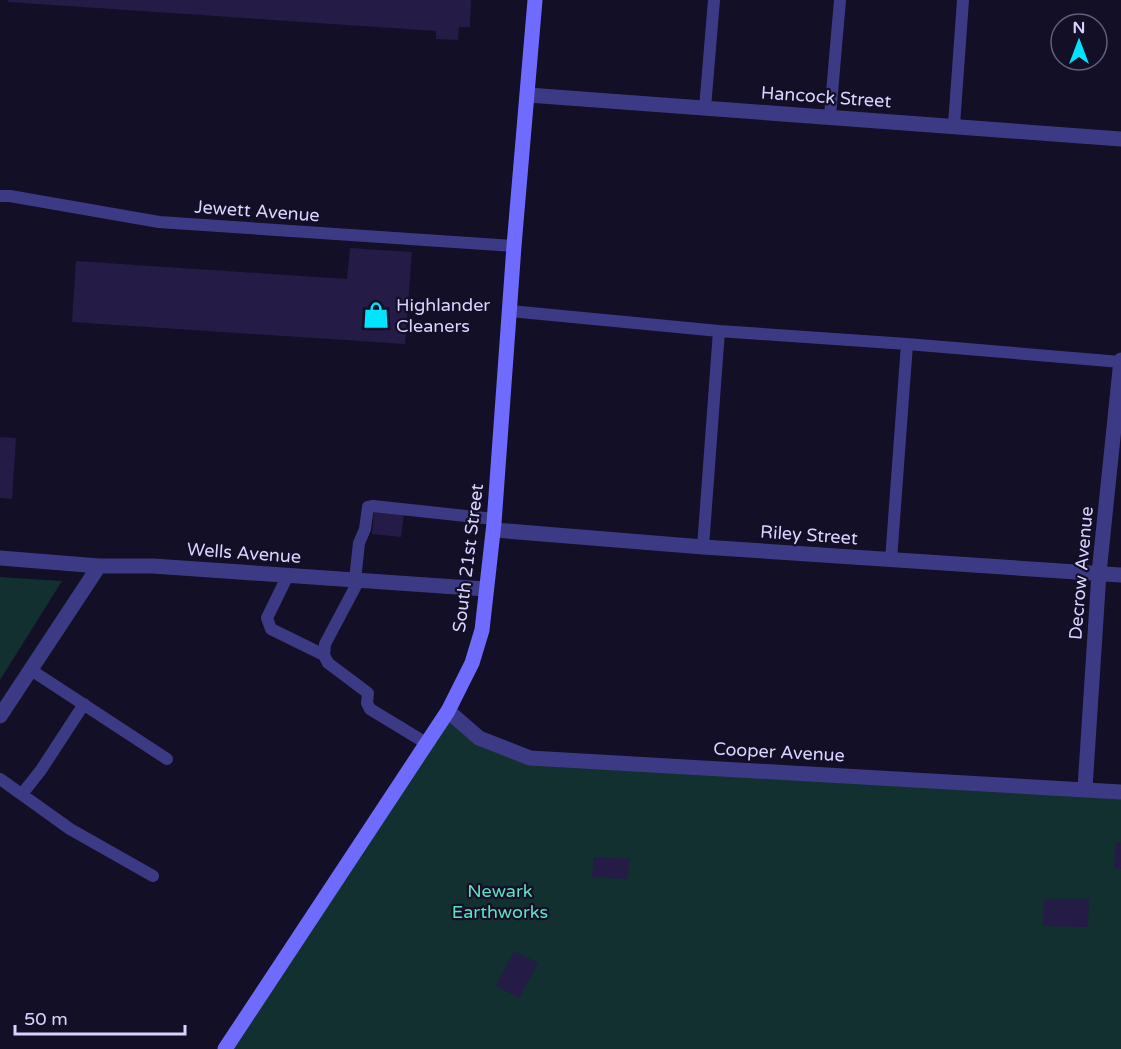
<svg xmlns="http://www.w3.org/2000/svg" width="1121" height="1049" viewBox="0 0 1121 1049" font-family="'Varela Round',sans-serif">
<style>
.green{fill:#12302f}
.building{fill:#241b47}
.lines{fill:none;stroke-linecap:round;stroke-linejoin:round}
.service{stroke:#3d3a85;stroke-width:12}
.minor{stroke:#3d3a85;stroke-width:15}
.secondary{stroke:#6f6bff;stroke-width:15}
.labels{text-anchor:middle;stroke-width:4.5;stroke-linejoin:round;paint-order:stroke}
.street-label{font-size:18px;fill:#d9d4ff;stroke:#130f26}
.poi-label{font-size:18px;fill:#d9d4ff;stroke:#130f26;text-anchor:start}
.park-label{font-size:18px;fill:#5fe0c0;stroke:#130f26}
</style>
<rect width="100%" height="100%" fill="#130f26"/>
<!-- green -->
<path class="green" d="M0,577L62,581L0,680Z
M448,711L479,738L530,758L1121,792V1049H227Z"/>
<!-- building -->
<path class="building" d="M8,0H471L470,27H459L458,40L436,39V31L8,2Z
M350,248L412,252L405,344L72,322L76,261L347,279Z
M0,437L16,438L12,499L0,498Z
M374,511L404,514L401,537L372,534Z
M1116,842L1121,843V869L1114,868Z
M594,857L630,859L627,879L592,877Z
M1044,899H1089L1088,927L1043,926Z
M514,951L538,963L519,998L496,986Z"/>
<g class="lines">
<!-- service -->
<path class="service" d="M705,108L714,0
M830,116L840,0
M954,125L963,0
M0,196H10L159,222L514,246
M510,311L719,331L907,344L1121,362
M703,547L719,331
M891,560L907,344
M288,575L267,618L271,629L324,655
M355,580L359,543L365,529L368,507L373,506L494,519
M359,580L325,644L324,655L328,663L368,693L367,703L370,709L426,743
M31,670L167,759
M0,779L70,829L153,876
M22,794L41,770L84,704"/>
<!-- minor -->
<path class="minor" d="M528,95L1121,139
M494,530L703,547L1121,575
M0,558L99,566H153L485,589
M448,711L479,738L530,758L1121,792
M0,716L99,566
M1085,788L1099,573L1121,360"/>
<!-- secondary -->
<path class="secondary" d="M225,1049L448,711L472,663L482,630L494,523L514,246L535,0"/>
</g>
<!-- icons -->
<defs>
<symbol id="shop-bare" viewBox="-9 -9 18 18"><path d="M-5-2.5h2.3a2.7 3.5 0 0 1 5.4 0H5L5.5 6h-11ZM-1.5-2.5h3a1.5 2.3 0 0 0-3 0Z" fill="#00e5ff" stroke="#130f26" stroke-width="2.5" paint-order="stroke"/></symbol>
</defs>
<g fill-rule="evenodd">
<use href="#shop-bare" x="357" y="296" width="38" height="38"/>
</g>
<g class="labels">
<!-- street labels -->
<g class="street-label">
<text transform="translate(826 97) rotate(4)" y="6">Hancock Street</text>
<text transform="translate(257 211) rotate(4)" y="6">Jewett Avenue</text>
<text transform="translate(809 535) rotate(4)" y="6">Riley Street</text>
<text transform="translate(244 553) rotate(4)" y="6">Wells Avenue</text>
<text transform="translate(468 558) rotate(-83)" y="6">South 21st Street</text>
<text transform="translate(1081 573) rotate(-85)" y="6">Decrow Avenue</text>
<text transform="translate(779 752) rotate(3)" y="6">Cooper Avenue</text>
</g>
<!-- poi labels -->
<g class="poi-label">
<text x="396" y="311">Highlander<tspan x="396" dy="21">Cleaners</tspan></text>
</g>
<!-- park labels -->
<g class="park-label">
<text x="500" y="897">Newark<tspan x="500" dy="21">Earthworks</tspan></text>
</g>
</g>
<!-- north arrow -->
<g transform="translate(1079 42)"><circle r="28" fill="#130f26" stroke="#625e7d" stroke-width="1.5"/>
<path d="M0-4.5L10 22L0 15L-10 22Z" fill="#00e5ff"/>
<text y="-9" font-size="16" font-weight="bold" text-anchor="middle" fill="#d9d4ff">N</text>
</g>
<!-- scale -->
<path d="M15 1025v9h170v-9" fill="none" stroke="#d9d4ff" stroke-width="3"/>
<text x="24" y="1025" font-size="18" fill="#d9d4ff" stroke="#130f26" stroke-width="4.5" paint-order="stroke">50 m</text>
</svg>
